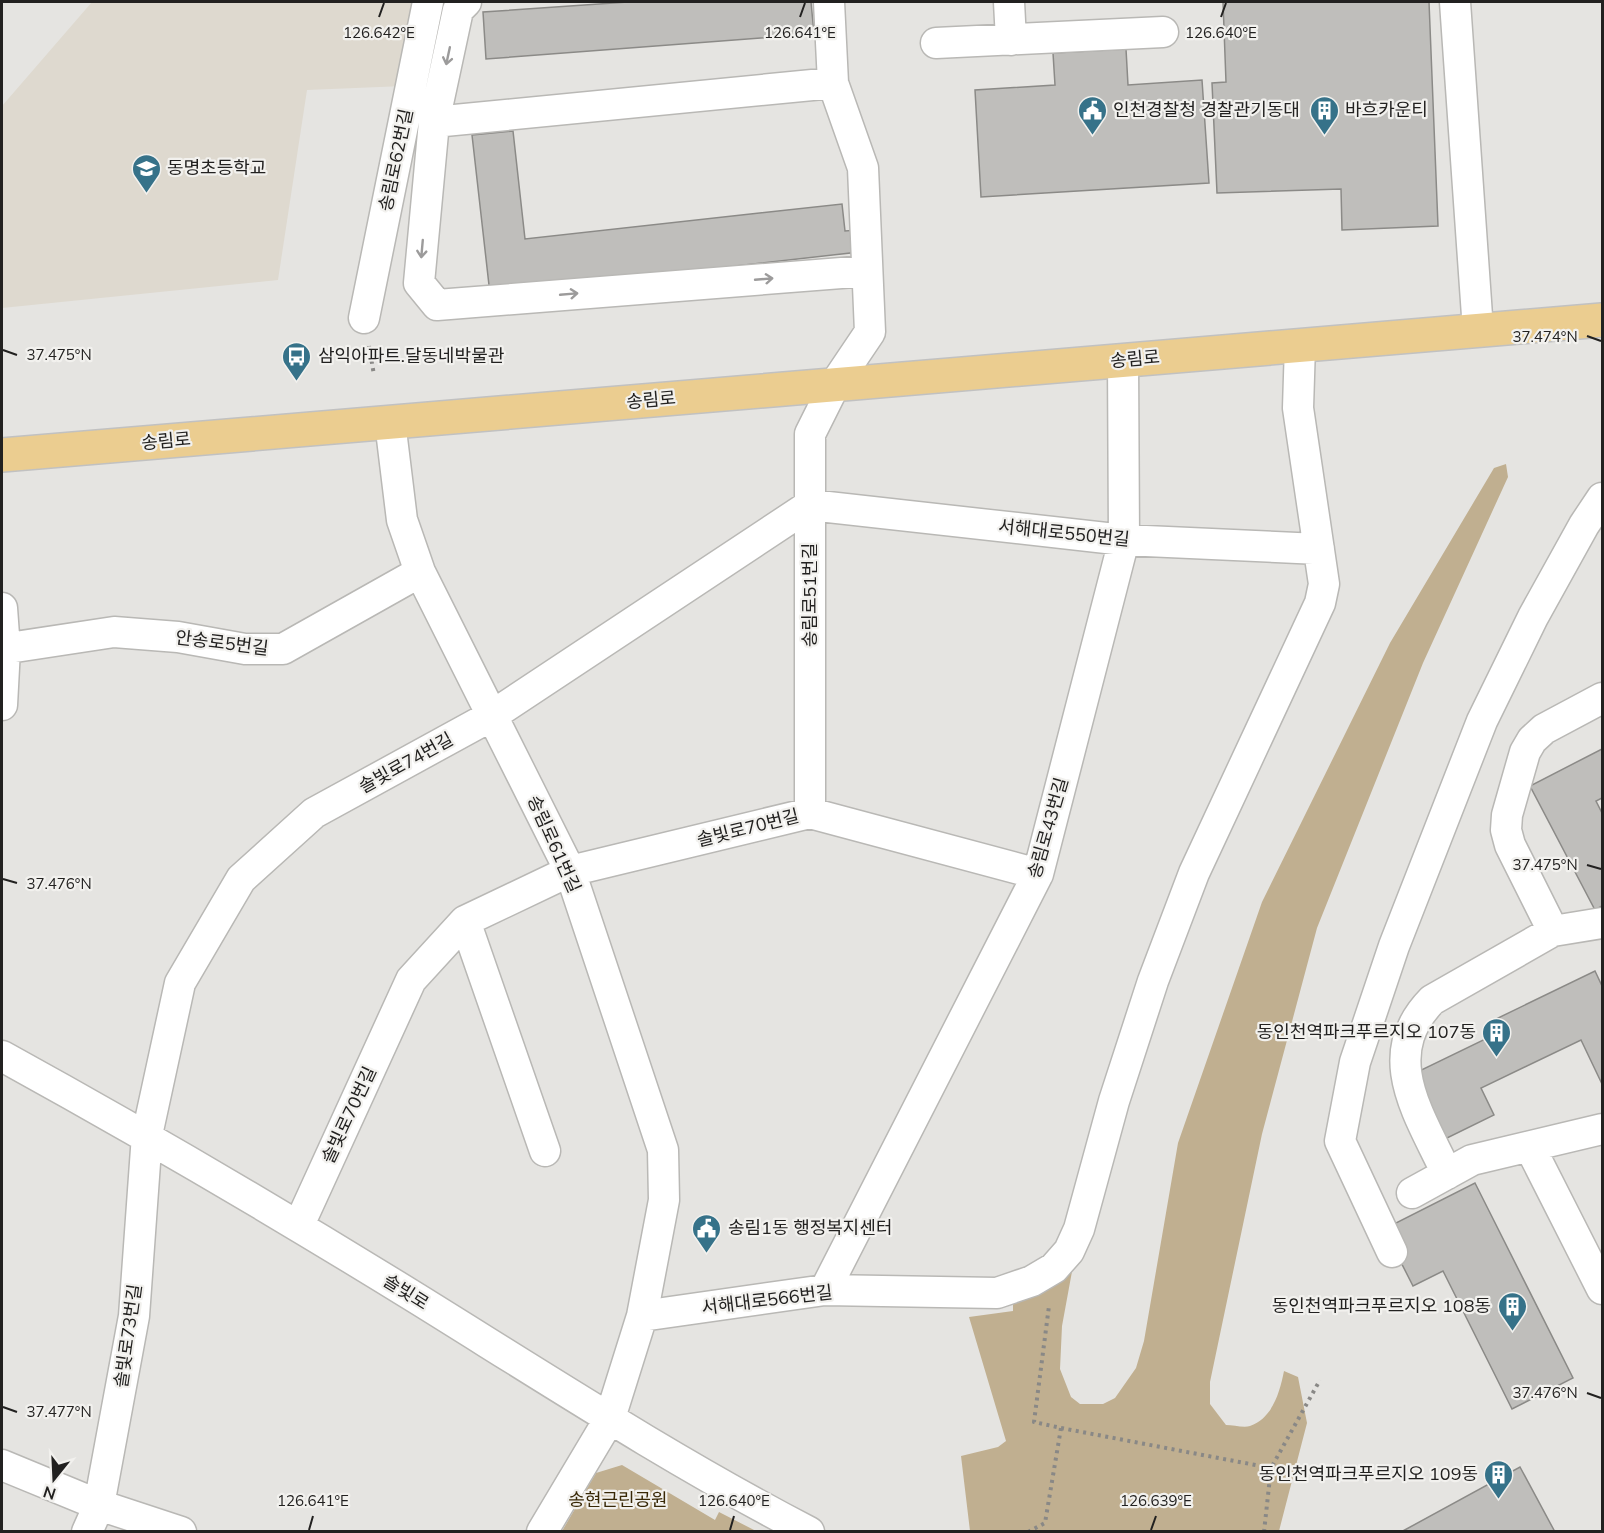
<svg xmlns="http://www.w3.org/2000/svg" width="1604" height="1533" viewBox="0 0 1604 1533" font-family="Mulish,'Noto Sans KR',sans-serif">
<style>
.built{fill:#ded9cf}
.green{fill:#c0af90}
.building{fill:#bfbebb;stroke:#8b8a87;stroke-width:1.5}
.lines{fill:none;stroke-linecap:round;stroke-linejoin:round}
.minor-casing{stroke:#b9b8b5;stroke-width:33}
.major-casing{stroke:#c1c1c1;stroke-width:36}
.path{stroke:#898886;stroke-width:4;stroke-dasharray:3 4.5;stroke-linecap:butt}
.minor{stroke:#fff;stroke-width:30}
.major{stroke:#ebcd90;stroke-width:33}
.oneway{stroke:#9c9b9b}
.ticks{fill:none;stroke:#222120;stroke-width:2}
.labels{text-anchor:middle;stroke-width:4.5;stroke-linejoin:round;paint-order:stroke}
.poi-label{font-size:18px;fill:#222120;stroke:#f2f1ee;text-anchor:start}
.street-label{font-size:18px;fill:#222120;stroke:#f2f1ee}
.park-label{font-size:18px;fill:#382806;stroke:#f2f1ee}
.ticks-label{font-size:15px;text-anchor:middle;fill:#222120;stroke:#f2f1ee;stroke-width:4.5;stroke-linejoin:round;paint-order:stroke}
</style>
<rect width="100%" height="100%" fill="#e5e4e1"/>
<!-- built -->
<path class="built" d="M92,2H417L404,86L307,90L278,280L2,308V106Z"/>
<!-- green -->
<path class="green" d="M1506,464L1508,477L1423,663L1317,928L1262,1134L1210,1382V1404L1226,1425C1233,1425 1244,1428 1250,1426C1273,1418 1280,1391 1284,1371L1298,1377L1307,1423L1279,1531H970L961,1456L998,1447L1006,1441L969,1317L1013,1311V1297L1073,1266L1062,1326L1060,1369L1071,1397L1080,1404H1103L1115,1398L1136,1368L1144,1341L1178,1143L1262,902L1390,643L1494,468Z
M622,1465L715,1520L719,1512L756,1531H562L596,1473Z"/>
<!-- building -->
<path class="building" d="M628,2H811L814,34L486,59L483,12Z
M1223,2H1429L1438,226L1342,230L1341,189L1217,193L1212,83L1226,82Z
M1126,49L1128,85L1202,80L1209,183L981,197L975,90L1055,85L1053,53Z
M513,131L525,239L842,204L845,231L857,230L859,252L490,294L472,135Z
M1602,749V798L1596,801L1602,813V906L1595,910L1530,786Z
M1595,971L1602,986V1084L1581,1040L1481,1088L1494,1115L1445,1139L1413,1074L1500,1032L1494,1020Z
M1475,1183L1573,1378L1512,1409L1443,1271L1413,1286L1384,1229Z
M1520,1467L1555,1532H1401Z"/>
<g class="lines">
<defs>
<path id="minor" d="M466,2L458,10L434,122L419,283L437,305L867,271
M1009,2L1011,40
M1455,2L1478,330
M936,43L1163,32
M434,122L833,83
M364,318L428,2
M390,422L402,520L420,572L570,871L663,1150L664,1200L642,1316
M2,608L5,649L2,705
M2,649L114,632L178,637L245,649H283L420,572
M810,813V434L835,384L870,332L863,168L833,83L829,2
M465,921L545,1151
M1553,931L1510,845L1506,830L1507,815L1525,752L1532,740L1544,729L1602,698
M2,1056C142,1133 280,1214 416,1298C545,1378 674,1462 809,1532
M1530,1147L1602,1289
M1447,1174C1420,1115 1377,1056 1432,1000L1553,931L1602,923
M1412,1193L1472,1160L1602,1129
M299,1225L411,980L465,921L570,871L810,813L1038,874
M1392,1252L1340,1141L1355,1062L1394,946L1482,721L1533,617L1584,525L1602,498
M825,1290L1038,874L1124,540L1123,360
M2,1465L99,1505L181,1532
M87,1532L99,1505L134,1316L147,1135L180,983L241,879L314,813L493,715L810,505L1124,540L1319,549
M542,1532L610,1418L642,1316L825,1290L997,1293L1032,1281L1054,1268L1069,1251L1079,1229L1114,1101L1153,981L1194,873L1320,603L1324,584L1298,408L1300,345"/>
<path id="major" d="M2,455L1602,320"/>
</defs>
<!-- minor casing -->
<use href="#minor" class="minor-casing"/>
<!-- major casing -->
<use href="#major" class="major-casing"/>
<!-- path -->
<path class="path" d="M369,346L374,375
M1061,1428L1271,1468
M1028,1532L1045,1523L1061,1428L1034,1422L1049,1306
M1264,1532L1271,1468L1320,1380"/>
<!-- minor -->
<use href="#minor" class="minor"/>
<!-- major -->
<use href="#major" class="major"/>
</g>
<!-- one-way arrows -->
<defs><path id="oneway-shaft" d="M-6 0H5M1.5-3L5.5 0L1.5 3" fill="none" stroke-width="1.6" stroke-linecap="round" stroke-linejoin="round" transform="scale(1.5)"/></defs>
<g class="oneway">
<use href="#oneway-shaft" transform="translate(448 56) rotate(102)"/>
<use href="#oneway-shaft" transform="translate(422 249) rotate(95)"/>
<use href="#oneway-shaft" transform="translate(764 279) rotate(-5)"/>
<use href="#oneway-shaft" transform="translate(569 294) rotate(-5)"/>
</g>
<!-- ticks -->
<path class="ticks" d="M379,17L384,3M800,17L805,3M1221,17L1226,3M1587,336L1601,341M3,350L17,355M1587,865L1601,869M3,879L17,883M1587,1393L1601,1398M3,1407L17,1412M309,1530L313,1516M730,1530L734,1516M1151,1530L1156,1516"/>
<!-- icons -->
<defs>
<symbol id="civic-pin" viewBox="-11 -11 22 30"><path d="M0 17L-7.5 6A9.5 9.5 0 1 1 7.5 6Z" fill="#367289" stroke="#f2f1ee"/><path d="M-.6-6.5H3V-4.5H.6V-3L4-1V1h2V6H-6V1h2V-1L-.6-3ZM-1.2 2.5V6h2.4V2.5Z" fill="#fff"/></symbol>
<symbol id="building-pin" viewBox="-11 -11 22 30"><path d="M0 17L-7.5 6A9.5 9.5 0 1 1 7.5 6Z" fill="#367289" stroke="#f2f1ee"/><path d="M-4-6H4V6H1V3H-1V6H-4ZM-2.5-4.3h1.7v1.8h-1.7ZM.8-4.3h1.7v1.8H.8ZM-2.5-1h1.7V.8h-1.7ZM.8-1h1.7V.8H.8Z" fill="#fff"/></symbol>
<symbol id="school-pin" viewBox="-11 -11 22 30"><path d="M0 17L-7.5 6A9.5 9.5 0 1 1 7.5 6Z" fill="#367289" stroke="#f2f1ee"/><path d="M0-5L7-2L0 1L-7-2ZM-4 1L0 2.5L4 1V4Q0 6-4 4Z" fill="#fff"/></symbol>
<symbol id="bus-pin" viewBox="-11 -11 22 30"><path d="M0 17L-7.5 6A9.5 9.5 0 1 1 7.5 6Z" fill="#367289" stroke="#f2f1ee"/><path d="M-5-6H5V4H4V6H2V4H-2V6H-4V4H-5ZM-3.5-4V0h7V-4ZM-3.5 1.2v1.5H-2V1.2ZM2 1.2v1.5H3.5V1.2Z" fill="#fff"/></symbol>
</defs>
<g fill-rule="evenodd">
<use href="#civic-pin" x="1076" y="94" width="33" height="45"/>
<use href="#building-pin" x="1308" y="94" width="33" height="45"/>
<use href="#school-pin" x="130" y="152" width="33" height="45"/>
<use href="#bus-pin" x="280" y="340" width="33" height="45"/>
<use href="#building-pin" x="1480" y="1016" width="33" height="45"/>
<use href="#civic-pin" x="690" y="1212" width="33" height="45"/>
<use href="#building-pin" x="1496" y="1290" width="33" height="45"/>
<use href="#building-pin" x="1482" y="1458" width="33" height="45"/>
</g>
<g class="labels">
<!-- poi labels -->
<g class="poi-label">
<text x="1113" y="116">인천경찰청 경찰관기동대</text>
<text x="1345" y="116">바흐카운티</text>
<text x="167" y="174">동명초등학교</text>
<text x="318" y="362">삼익아파트.달동네박물관</text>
<text x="1476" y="1038" text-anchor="end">동인천역파크푸르지오 107동</text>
<text x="728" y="1234">송림1동 행정복지센터</text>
<text x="1491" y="1312" text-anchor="end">동인천역파크푸르지오 108동</text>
<text x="1478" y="1480" text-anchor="end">동인천역파크푸르지오 109동</text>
</g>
<!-- street labels -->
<g class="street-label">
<text transform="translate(396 160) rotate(-78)" y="6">송림로62번길</text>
<text transform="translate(1135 359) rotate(-5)" y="6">송림로</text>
<text transform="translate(651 400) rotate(-5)" y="6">송림로</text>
<text transform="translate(166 441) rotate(-5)" y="6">송림로</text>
<text transform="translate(1064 533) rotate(6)" y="6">서해대로550번길</text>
<text transform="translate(810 595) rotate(-90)" y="6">송림로51번길</text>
<text transform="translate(222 643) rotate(7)" y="6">안송로5번길</text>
<text transform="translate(406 763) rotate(-29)" y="6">솔빛로74번길</text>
<text transform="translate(748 828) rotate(-14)" y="6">솔빛로70번길</text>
<text transform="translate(1048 828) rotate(-74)" y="6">송림로43번길</text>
<text transform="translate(554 844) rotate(66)" y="6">송림로61번길</text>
<text transform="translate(349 1115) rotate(-65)" y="6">솔빛로70번길</text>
<text transform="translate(406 1292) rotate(32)" y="6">솔빛로</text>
<text transform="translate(767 1300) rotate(-7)" y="6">서해대로566번길</text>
<text transform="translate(128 1336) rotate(-82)" y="6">솔빛로73번길</text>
</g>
<!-- park labels -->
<g class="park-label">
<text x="618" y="1506">송현근린공원</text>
</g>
</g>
<g class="ticks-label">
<text x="379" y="38">126.642°E</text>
<text x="800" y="38">126.641°E</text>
<text x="1221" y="38">126.640°E</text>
<text x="1545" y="342">37.474°N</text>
<text x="59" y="360">37.475°N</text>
<text x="1545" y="870">37.475°N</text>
<text x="59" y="889">37.476°N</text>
<text x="1545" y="1398">37.476°N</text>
<text x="59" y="1417">37.477°N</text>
<text x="313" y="1506">126.641°E</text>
<text x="734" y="1506">126.640°E</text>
<text x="1156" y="1506">126.639°E</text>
</g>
<!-- border -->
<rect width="1604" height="1533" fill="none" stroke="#222120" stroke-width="6"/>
<!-- north arrow -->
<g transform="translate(54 1479) rotate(198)" stroke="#f2f1ee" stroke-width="4.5" paint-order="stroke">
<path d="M0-4.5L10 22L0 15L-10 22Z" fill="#222120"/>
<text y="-9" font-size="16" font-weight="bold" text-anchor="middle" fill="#222120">N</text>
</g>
</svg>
